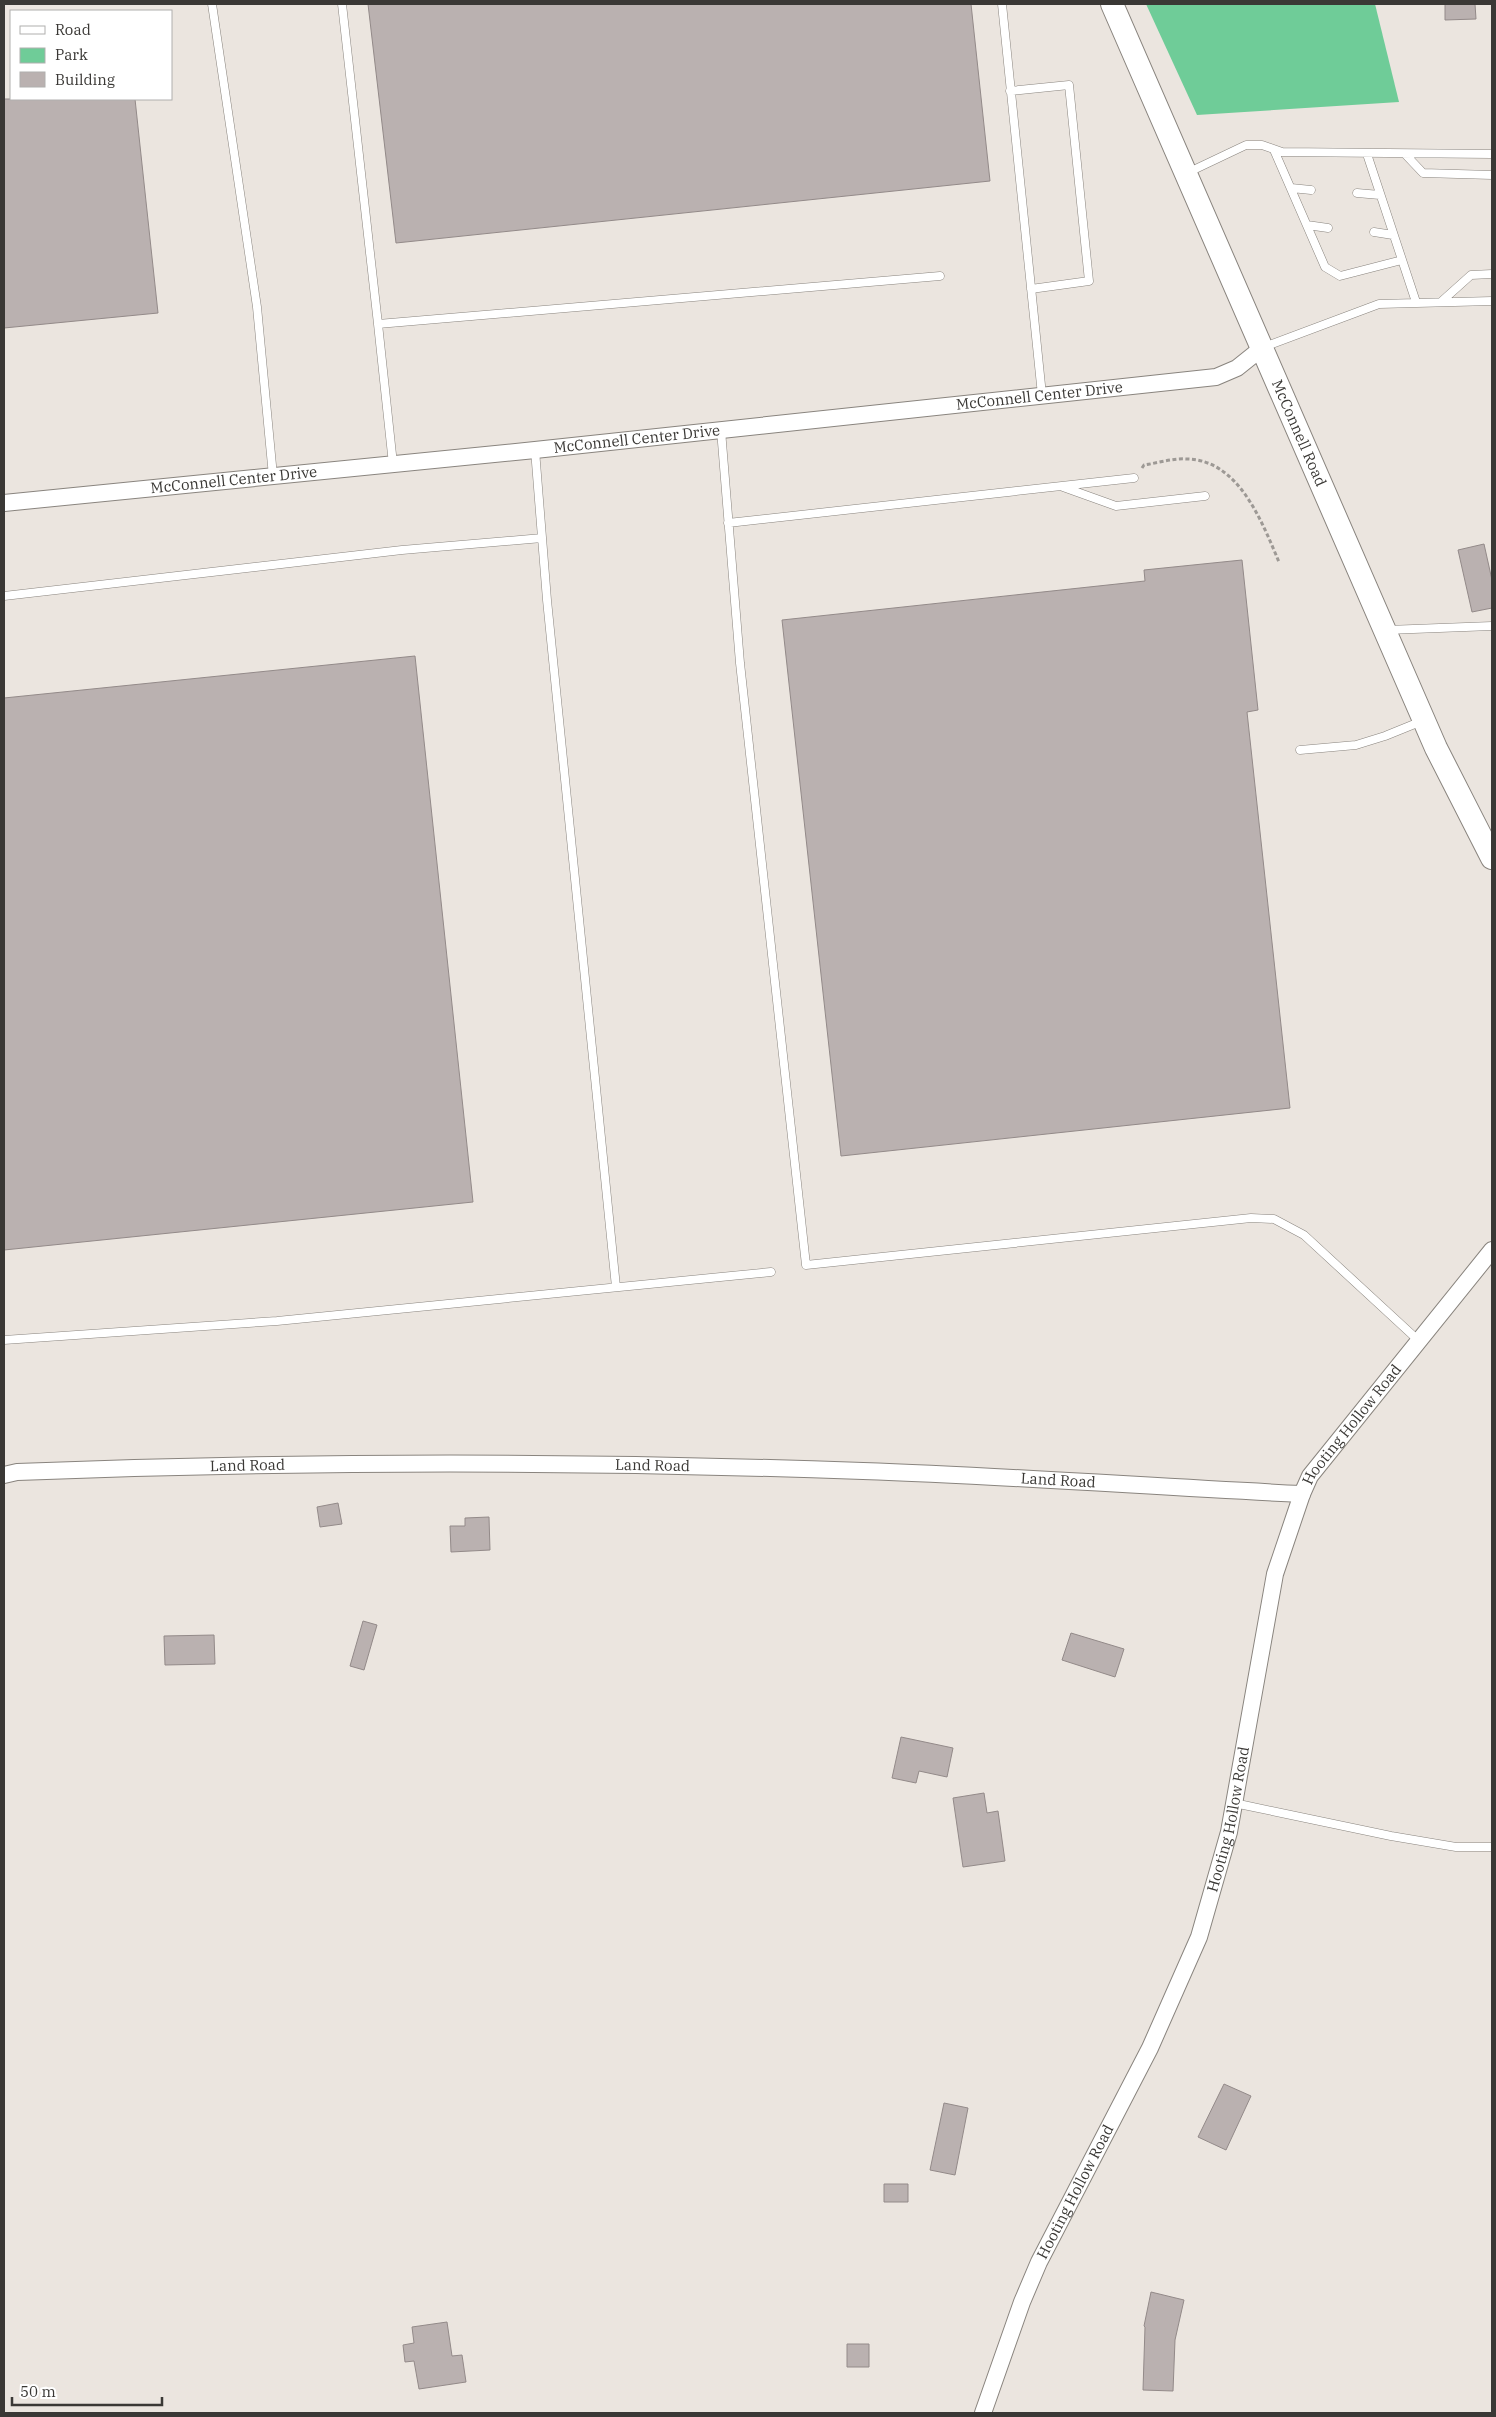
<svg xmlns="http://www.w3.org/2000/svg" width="1496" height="2417" viewBox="0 0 1496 2417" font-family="'IBM Plex Serif',serif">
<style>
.green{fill:#6fcc98}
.building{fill:#bab1b0;stroke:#938a89}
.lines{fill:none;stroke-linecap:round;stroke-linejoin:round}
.lane-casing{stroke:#89847e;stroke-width:9}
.street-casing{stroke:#89847e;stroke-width:18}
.secondary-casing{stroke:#89847e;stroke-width:24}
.path{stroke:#9d9995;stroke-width:3;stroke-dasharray:4 2.5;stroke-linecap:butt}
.lane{stroke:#fff;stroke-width:8}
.street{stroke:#fff;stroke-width:16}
.secondary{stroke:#fff;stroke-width:22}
.labels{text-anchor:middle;stroke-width:4.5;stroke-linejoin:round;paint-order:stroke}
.street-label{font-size:15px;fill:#3a3835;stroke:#fff}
</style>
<rect width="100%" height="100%" fill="#ebe5df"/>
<!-- green -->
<path class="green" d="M1146,4H1375L1399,102L1197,115Z"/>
<!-- building -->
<path class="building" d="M368,4H971L990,181L396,243Z
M1445,4H1475L1476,19L1445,20Z
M4,99H135L158,313L4,328Z
M1484,544L1492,580V608L1472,612L1458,550Z
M1242,560L1258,710L1247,712L1290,1108L841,1156L782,620L1145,581L1144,570Z
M415,656L473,1202L4,1250V698Z
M338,1503L342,1524L320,1527L317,1507Z
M489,1517L490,1550L451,1552L450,1526H465V1518Z
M363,1621L377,1625L364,1670L350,1666Z
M1071,1633L1124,1649L1115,1677L1062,1660Z
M214,1635L215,1664L165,1665L164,1636Z
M901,1737L953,1748L947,1777L919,1771L916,1783L892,1778Z
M984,1793L987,1813L998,1811L1005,1861L963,1867L953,1798Z
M1224,2084L1251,2096L1226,2150L1198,2137Z
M944,2103L968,2108L955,2175L930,2170Z
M884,2184H908V2202H884Z
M1151,2292L1184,2300L1175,2340L1173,2391L1143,2390L1145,2327L1144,2326Z
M447,2322L452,2356L462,2355L466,2382L419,2389L414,2361L405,2362L403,2345L414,2343L412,2327Z
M847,2344H869V2367H847Z"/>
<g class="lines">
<defs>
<path id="lane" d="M212,4L257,307L273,476
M342,4L378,324
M1002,4L1042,395
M1010,91L1069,85L1089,281L1031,289
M1274,150L1325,267L1340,276L1402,260
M1367,154L1416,302
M1405,154L1423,173L1492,175
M1187,173L1246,145H1262L1282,152L1492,154
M1291,188L1311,190
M1357,193L1380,195
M1307,225L1328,228
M1374,232L1393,235
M1442,301L1471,275L1492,274
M1264,347L1379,304L1492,301
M721,430L740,663L806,1265L1251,1218L1274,1219L1304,1235L1419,1341
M535,450L547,600L616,1287
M393,464L378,324L940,276
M1063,487L1116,506L1205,496
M728,523L1134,478
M4,596L402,550L542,538
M1387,630L1492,626
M1300,750L1356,745L1385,736L1422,721
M4,1340L277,1321L771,1272
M1234,1803L1391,1836L1456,1847H1492"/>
<g id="street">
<path id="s1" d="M4,503L535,450L1216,377L1237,368L1262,348"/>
<path id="s2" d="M4,1475L17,1472C299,1461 581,1461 863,1471C1009,1476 1156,1487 1302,1494"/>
<path id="s3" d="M983,2413L1022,2302L1039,2262L1150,2048L1199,1937L1229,1832L1275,1574L1302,1494L1310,1476L1492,1250"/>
</g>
<g id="secondary">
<path id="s4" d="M1112,4L1436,748L1492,858"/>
</g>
</defs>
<!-- lane casing -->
<use href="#lane" class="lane-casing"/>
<!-- street casing -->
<use href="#street" class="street-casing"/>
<!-- secondary casing -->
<use href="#secondary" class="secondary-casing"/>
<!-- path -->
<path class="path" d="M1142,468L1144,465C1158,463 1173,458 1187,459C1239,460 1262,522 1279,562"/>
<!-- lane -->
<use href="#lane" class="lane"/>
<!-- street -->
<use href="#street" class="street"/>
<!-- secondary -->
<use href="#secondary" class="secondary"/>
</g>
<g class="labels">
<!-- street labels -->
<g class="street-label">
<text dy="5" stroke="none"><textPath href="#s1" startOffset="1041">McConnell Center Drive</textPath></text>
<text dy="5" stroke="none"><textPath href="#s4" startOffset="468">McConnell Road</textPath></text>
<text dy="5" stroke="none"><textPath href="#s1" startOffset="636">McConnell Center Drive</textPath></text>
<text dy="5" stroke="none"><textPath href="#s1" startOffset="231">McConnell Center Drive</textPath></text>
<text dy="5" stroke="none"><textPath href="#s3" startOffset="1065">Hooting Hollow Road</textPath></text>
<text dy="5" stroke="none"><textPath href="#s2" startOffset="244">Land Road</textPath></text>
<text dy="5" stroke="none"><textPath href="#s2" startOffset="649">Land Road</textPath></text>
<text dy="5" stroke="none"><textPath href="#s2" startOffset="1055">Land Road</textPath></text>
<text dy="5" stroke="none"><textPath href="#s3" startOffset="645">Hooting Hollow Road</textPath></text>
<text dy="5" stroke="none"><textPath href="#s3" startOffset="240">Hooting Hollow Road</textPath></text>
</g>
</g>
<!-- border -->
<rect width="1496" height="2417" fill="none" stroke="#3a3835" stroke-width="10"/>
<!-- legend -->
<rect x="10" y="10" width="162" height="90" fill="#ffffff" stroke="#b0afae"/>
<rect x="20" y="26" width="25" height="8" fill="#ffffff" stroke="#b0afae"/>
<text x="55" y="35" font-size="15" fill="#3a3835">Road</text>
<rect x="20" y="48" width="25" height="15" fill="#6fcc98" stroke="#b0afae"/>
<text x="55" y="60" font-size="15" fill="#3a3835">Park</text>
<rect x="20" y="72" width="25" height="15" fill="#bab1b0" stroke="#b0afae"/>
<text x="55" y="85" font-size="15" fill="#3a3835">Building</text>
<!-- scale -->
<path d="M12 2397v8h150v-8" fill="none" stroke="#3a3835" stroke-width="2.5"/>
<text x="20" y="2397" font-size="15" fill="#3a3835" stroke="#ffffff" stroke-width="4" paint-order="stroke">50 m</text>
</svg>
